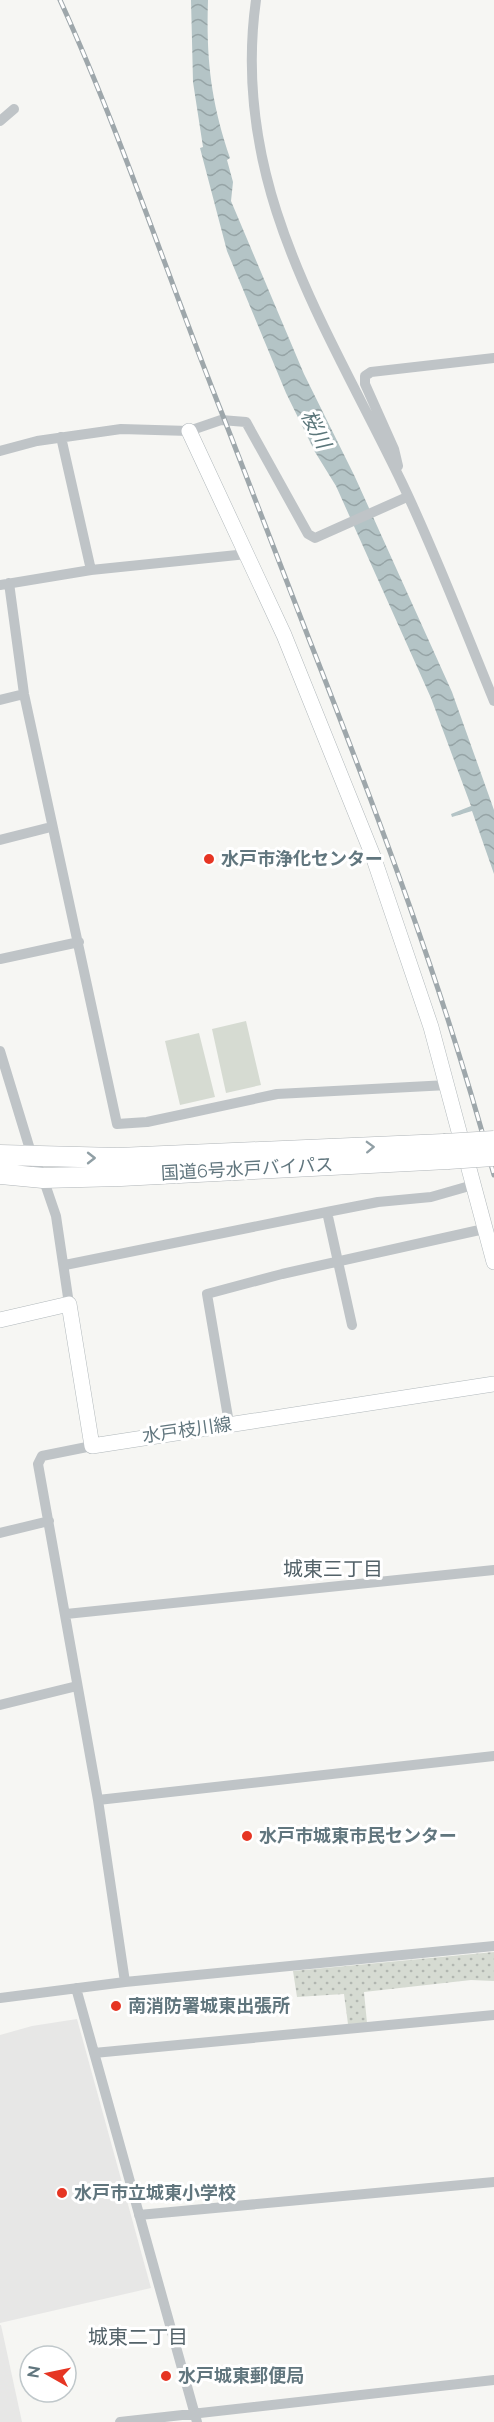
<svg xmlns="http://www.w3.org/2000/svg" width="494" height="2422" viewBox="0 0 494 2422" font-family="Raleway,'Noto Sans JP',sans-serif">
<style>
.built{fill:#e7e7e6}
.park{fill:url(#park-dots)}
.pitch{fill:#d6dbd2}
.water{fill:url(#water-waves)}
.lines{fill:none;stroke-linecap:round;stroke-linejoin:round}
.secondary-casing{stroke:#b1b8bb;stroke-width:16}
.highway-casing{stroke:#b0b5b8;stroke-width:21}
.street{stroke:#bfc4c7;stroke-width:10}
.secondary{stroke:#fff;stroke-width:15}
.highway{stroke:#fff;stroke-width:20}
.rail-casing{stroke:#9ea7ab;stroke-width:5}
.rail{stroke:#fff;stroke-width:3;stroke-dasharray:9;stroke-linecap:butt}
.highway-bridge-casing{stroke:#b0b5b8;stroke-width:21;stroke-linecap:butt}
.highway-bridge{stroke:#fff;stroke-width:20}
.oneway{stroke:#909fa5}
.poi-dot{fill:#e63523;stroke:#fff;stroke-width:2}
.labels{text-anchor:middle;stroke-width:6;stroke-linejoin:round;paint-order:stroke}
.poi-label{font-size:18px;font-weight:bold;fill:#61767e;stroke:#fff;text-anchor:start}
.street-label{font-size:18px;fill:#61767e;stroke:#fff}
.water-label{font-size:20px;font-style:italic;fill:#5b767a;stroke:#fff}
.neighbourhood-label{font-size:20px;fill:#536269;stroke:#fff}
</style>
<defs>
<pattern id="park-dots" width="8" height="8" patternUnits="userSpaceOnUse" patternTransform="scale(1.5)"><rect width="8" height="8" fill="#d6dbd2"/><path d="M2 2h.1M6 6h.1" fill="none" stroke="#b1b6b0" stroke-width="1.8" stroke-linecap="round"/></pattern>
<pattern id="water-waves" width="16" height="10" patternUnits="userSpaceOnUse" patternTransform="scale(1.5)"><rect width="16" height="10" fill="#b4c4c6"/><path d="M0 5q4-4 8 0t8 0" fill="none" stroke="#96a4a6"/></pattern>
</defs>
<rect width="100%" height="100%" fill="#f6f6f3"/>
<!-- built -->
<path class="built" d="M77,2019L151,2288L0,2323V2035L32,2026Z
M0,2325H1L22,2422H0Z"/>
<!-- park -->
<path class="park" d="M494,1952V1981L471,1980L364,1992L367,2023L348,2024L344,1994L297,1997L293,1971Z"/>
<!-- pitch -->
<path class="pitch" d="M246,1021L261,1085L226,1093L212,1029Z
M199,1033L215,1097L180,1105L165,1041Z"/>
<!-- water -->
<path class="water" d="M191,0H208C206,59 211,102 230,158L227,160L233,182L231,201L304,374L355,477L452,692L494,810V874L472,811L452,817L451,814L471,806L431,698L336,486L315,452L286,393L227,251L200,148L203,147L193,82Z"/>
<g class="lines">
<defs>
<path id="secondary" d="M189,431L284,635L373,856L431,1027L494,1262
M0,1320L69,1304L92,1446L494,1384"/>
<path id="highway" d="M0,1155L118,1158L444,1144
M0,1174L43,1178L121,1176L448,1159"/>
</defs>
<!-- secondary casing -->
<use href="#secondary" class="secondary-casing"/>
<!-- highway casing -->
<use href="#highway" class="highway-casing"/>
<!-- street -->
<path class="street" d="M256,0C230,185 326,325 402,483C436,554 464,628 494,701
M0,121L14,109
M61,437L91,570
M0,451L37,441L121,429L189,431L221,420L246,422L308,534L315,538L407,497
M398,466L394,449L365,384V376L371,372L494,358
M9,583L24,694L117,1124L147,1122L277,1094L448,1085
M0,585L91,570L247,554
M0,700L24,694
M0,840L47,828
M0,959L79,942
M0,1051L32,1156L43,1178L56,1216L69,1304
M327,1212L352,1325
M65,1265L327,1212L378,1202L431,1197L473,1185
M229,1423L207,1294L282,1274L484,1229
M92,1446L42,1456L38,1464L98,1800L125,1982
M0,1533L49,1521
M66,1614L494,1570
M0,1705L77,1686
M98,1800L494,1756
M76,1988L197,2422
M0,1998L125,1982L494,1946
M94,2053L494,2015
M139,2215L494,2182
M120,2422L494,2380"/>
<!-- secondary -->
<use href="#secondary" class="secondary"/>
<!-- highway -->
<use href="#highway" class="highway"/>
<defs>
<path id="rail" d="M60,0C122,136 168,278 223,416C252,490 280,565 309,639C378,815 445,992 494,1175"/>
</defs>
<!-- rail casing -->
<use href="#rail" class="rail-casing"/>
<!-- rail -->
<use href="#rail" class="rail"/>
<defs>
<path id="highway-bridge" d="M444,1144L494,1141
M448,1159L494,1156"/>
</defs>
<!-- highway-bridge casing -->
<use href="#highway-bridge" class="highway-bridge-casing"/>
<!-- highway-bridge -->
<use href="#highway-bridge" class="highway-bridge"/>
</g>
<!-- one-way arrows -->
<defs><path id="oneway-chevron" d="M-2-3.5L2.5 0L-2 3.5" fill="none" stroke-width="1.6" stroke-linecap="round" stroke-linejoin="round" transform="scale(1.5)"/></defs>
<g class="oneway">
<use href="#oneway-chevron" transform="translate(370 1147) rotate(-2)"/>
<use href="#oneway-chevron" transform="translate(91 1158)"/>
</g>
<!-- markers -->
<g class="poi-dot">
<circle cx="209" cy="859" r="6"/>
<circle cx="247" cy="1836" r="6"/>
<circle cx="116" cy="2006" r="6"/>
<circle cx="62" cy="2193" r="6"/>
<circle cx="166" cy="2376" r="6"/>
</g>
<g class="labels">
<!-- poi labels -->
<g class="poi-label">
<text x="221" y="865">水戸市浄化センター</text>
<text x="259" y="1842">水戸市城東市民センター</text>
<text x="128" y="2012">南消防署城東出張所</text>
<text x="74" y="2199">水戸市立城東小学校</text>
<text x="178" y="2382">水戸城東郵便局</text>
</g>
<!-- street labels -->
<g class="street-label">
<text transform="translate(247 1169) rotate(-3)" y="6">国道6号水戸バイパス</text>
<text transform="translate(187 1430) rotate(-8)" y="6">水戸枝川線</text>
</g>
<!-- water labels -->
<g class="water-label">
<text transform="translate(316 429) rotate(63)" y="7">桜川</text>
</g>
<!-- neighbourhood labels -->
<g class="neighbourhood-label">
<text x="333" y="1576">城東三丁目</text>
<text x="138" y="2344">城東二丁目</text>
</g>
</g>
<!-- north arrow -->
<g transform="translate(48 2374) rotate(279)"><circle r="28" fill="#ffffff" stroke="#c0c8cb" stroke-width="1.5"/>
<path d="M0-4.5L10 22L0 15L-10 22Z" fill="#e63523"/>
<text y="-9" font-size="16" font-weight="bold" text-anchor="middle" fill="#61767e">N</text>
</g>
</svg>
